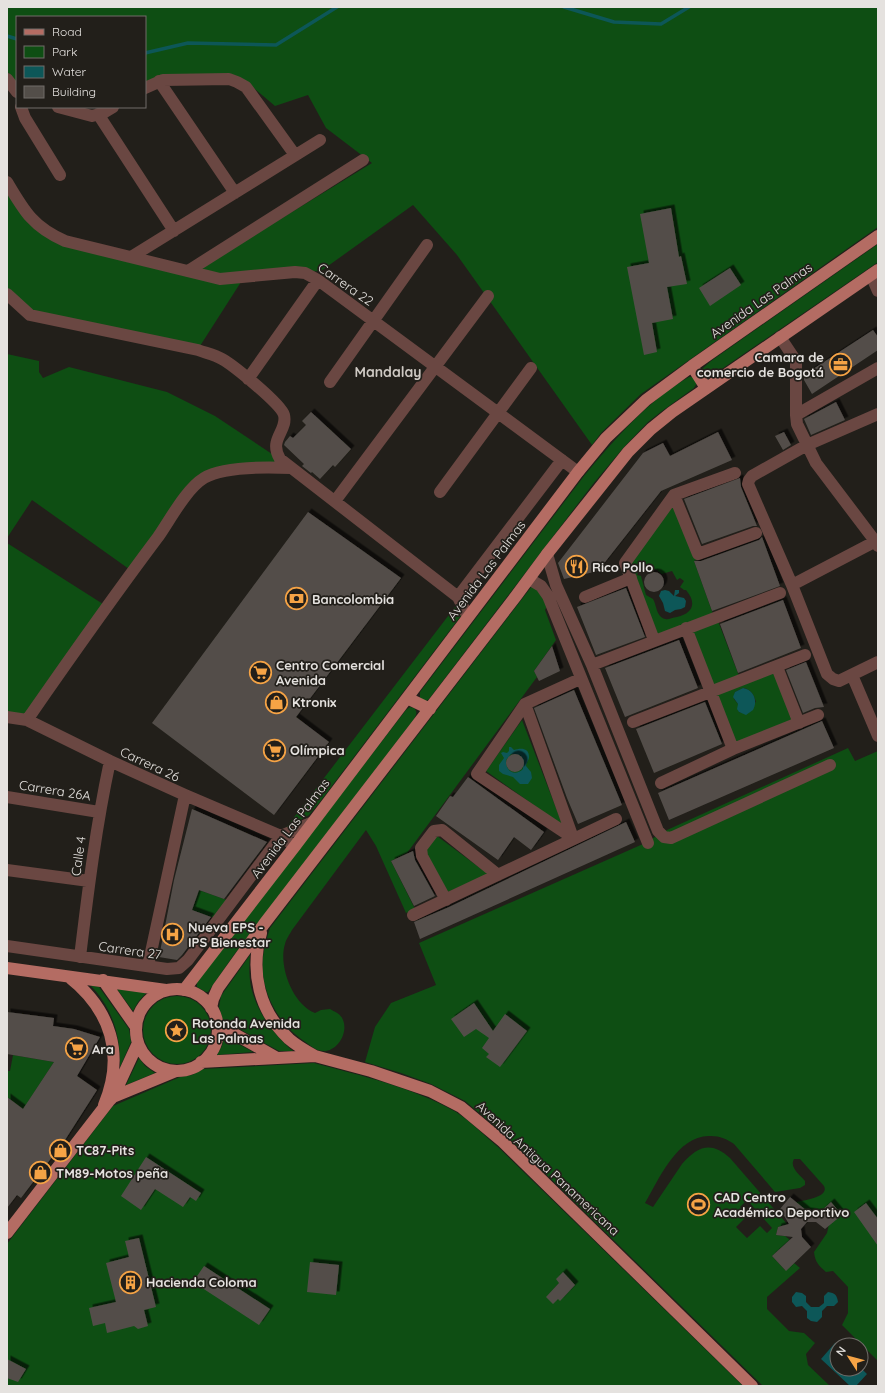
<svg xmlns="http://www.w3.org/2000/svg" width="885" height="1393" viewBox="0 0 885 1393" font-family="Quicksand,sans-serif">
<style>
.green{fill:#0e4e13;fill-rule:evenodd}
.water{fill:#0d5758;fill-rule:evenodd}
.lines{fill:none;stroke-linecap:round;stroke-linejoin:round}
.stream{stroke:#0d5758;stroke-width:3.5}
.building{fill:#534e49;filter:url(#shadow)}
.minor{stroke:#6a4742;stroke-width:12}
.primary{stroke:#b46c63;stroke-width:12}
.labels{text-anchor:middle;stroke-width:3.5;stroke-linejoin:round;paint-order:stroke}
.street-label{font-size:13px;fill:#e5e2df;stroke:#221f1a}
.poi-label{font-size:13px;font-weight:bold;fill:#e5e2df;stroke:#221f1a;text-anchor:start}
.neighbourhood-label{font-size:14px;font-weight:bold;fill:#cec9c3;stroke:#221f1a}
</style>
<defs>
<filter id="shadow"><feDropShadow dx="3.5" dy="-3.5" stdDeviation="0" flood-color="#0009"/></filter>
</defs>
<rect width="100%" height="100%" fill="#221f1a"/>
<!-- green -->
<path class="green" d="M7,7H878V227L641,394L601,433L592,445L457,255L413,205L321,271L221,275L199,269L372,163L326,128L308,95L275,106L243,79L145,83V17H17V85L7,71Z
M7,190L36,230L241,282L200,346L31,310L7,290Z
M878,244V262L713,375L707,377L705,376L702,369L711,361Z
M7,354L39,361V372L43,378L69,367L167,392L215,416L272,454L276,462L214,469L129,569L32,500L7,538Z
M689,377H693L697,383L694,388L662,411L648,422L624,447L593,484L429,699L426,701L420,699V692L584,476C614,440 648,400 689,377Z
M673,504L700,558L694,561L713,614L657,636L630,564ZM650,568L657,570L662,574L672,571L677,580L680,578L684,581L680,587L684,590H686C697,603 693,613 677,617C670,618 666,622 660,616C656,611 656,604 653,599L646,595L641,576L637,575L639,569Z
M7,543L103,604L25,715L7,713Z
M532,586L539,590L547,606L545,610L556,640L534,671L537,677L407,853L391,861L415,909L406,913L376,846L366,830L292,930C290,934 286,939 285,944C278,966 293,1005 315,1013L321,1010L330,1009C335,1012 341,1014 343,1020C348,1032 339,1049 326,1051C317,1052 311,1046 304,1041C278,1024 259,989 263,957C264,947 267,938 270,928Z
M458,603L463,613L319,803L309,815L285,829Z
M718,621L739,676L713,686L691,631Z
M775,672L793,720L736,744L716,694ZM743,688C751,689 754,695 756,702L740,713L738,710V704L734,699L735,692Z
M410,707L414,708C418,712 416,715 414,719L233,956L208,992H206L197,987V982L406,710Z
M522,720L563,826L486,771Z
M848,748L855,761L878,751V1361L842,1325L848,1313V1287L833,1271L826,1272C819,1266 815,1262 814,1252L827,1233L830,1220L802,1213L792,1203C800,1201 830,1198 824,1186L800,1159H794C789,1167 800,1175 805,1181V1185L800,1188L775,1192L734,1144C727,1139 720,1136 711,1136C678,1134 659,1179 645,1203L653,1207L682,1164C698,1146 711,1141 730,1158L787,1224L778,1227L776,1235L785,1236L790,1240L772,1256L785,1270L794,1263L800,1268L767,1297V1309L789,1331L804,1333L815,1343L806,1354L808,1365L830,1386H763L508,1137L465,1101L431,1084L401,1073L365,1062L375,1027L391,1003L436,985L419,943L643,844L667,830ZM747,1200L772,1228L767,1233L760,1226L747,1238L736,1227L748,1215L740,1207Z
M437,836L488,874L448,892L425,851Z
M199,890L227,900L215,918L192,910Z
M250,955C249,966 249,976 251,987C257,1012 273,1034 293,1051H279L223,1020L219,1007L221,996Z
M90,985L99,987L129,1029L131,1042L120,1067C121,1036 112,1007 90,985Z
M117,989L146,993L138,1002L133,1011Z
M143 1030a34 34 0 1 1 68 0a34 34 0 1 1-68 0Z
M224,1036L253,1052L217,1055L222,1046Z
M13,1055L54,1062L28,1102L70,1131L65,1140L7,1097V1071H10Z
M139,1058L145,1066L155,1073L126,1085Z
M314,1063C362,1076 412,1087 456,1112C469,1120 486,1137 498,1147L743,1386H7V1244L113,1106L180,1077L192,1075L203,1069Z"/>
<!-- water -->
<path class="water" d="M665,590L669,591L674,596L675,590H679V593L675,596L684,598L686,601L685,607L681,609L675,610L670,613L665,611L663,603L659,596L661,591Z
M743,688C754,690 758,701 753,710L746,715L739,712L737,709L738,704L733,697L735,692Z
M509,747H511L514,750C520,748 529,747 529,757C529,760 526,763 526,766L531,772L532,778L528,784H520L513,777L503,774L499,771V765L504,758L501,753L503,752L507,753L509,751ZM511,754L520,755L523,760V769C515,777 505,771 506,760Z
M796,1292L802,1293L806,1296V1302L811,1307H819L824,1303V1296L828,1292C835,1293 837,1295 838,1302L834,1306H827L822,1311V1317L817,1322L811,1321L807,1318V1311L802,1306L796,1307L792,1302V1297Z
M835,1343L837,1345V1369H861V1368L867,1374L856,1386H850L821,1359Z"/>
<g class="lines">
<!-- stream -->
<path class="stream" d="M564,7L614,22L661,24L689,7
M7,36L17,39
M145,53L188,43L276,45L337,7"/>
</g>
<!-- building -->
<path class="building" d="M671,208L679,257L681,256L687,284L667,287L673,319L652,323L657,352L644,355L627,267L649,263L640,214Z
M730,268L741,285L710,306L699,288Z
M873,330L878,337V350L812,394L804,380V375Z
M836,402L845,420L811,435L804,419Z
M311,412L351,449L335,467L333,465L320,479L312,472L311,473L302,466L304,464L284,445L285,442L290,436L293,438L306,425L302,421Z
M718,432L732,460L661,491L598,571L564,579L558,563L643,453L663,443L670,456Z
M784,432L791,445L783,450L775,436Z
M740,478L741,487L757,526H753L702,544L684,499Z
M308,512L401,578L296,717L329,742L274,815L152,723Z
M762,537L780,586L712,611L694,561H701L759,540Z
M644 582a10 10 0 1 1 20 0a10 10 0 1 1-20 0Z
M626,588L645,637L596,655L577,607Z
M783,600L801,648L738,673L720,624Z
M679,640L698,688L625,717L605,668Z
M552,646L560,671L539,681L534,671Z
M806,662L824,707L815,708L803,713L786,670Z
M574,690L622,805L578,824L567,798L534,708Z
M705,702L722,744L654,773L636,729Z
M822,721L834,748L669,820L658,793Z
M506 763a9 9 0 1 1 18 0a9 9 0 1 1-18 0Z
M468,777L544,832L531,850L514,837L498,860L436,816L450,796L453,797Z
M192,809L267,842L224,899L199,890L192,910L211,917L182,955L177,960L159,957L174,880Z
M626,822L635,842L420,939L414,922L449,907Z
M413,851L415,860L435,896L414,906L391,861Z
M474,1003L493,1031L505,1014L527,1031L500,1067L486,1057L489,1054L482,1048L489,1038L476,1029L464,1037L451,1019Z
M7,1012L54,1018L53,1026L74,1029L100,1037L77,1076L97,1090L65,1140L21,1198L17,1195L7,1208V1097L23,1109L54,1062L7,1054Z
M146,1157L201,1193L196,1201L190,1197L183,1207L155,1189L141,1210L121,1196Z
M790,1197L807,1211L819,1213L831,1202L842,1215L825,1229L816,1222H807L801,1229L802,1237L811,1247L786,1271L772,1256L793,1237L776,1235L778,1227L789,1224L780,1209Z
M866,1203L878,1219V1246L854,1212Z
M139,1238L156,1307L144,1310L148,1326L138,1329L134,1326L107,1333L105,1323L93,1326L89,1308L116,1302L106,1263L129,1257L125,1241Z
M310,1262L339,1265L336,1295L307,1292Z
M204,1266L270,1309L259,1325L193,1282Z
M563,1272L575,1285L560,1301L558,1299L553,1304L546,1297L559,1283L556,1279Z
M7,1359L26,1369L18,1382L7,1378Z"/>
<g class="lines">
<!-- minor -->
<path class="minor" d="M7,79L17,92
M159,81L235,193
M145,88L163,80L229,79L237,82L246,87L295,155
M21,107L25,118L60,175
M58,107L92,116L103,113L113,107
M98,114L174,231
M7,182C24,211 33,227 65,241L220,279L295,272L305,273L318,280L578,472
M131,257L320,140
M188,271L363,160
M871,275L878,291
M7,294L30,315L198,350C206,353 215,355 222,359C233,365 281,404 284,415C288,431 268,439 280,459L458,597L468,617
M780,337L796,361V415L797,424L816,463L875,541L878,546
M248,379L318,280
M330,382L427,245
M878,414L807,445L752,476L749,480L748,484L792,585L827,674L833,679L839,681L878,662
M796,415L878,368
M440,492L531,368
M674,495L698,554L756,533
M335,501L488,296
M547,554L556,585L592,665L658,831L664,837L671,838L830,765
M529,579L541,586L548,596L648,843
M792,585L878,540
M458,597L562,460
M585,597L631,578
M686,628L733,749
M654,640L625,563L674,495L735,473
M592,665L780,593
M777,667L799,723
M852,675L878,736
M525,704L573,838
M7,717L27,720L110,761L185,795L281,836L295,846
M27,720C70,658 113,597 158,537C170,520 186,489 204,478C224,466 268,467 291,468
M633,722L805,655
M661,783L733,749L818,715
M7,797L99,812
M573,838L477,774L525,704L580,679
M7,870L89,881
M446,900L422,856L421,848L434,831L442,830L498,875
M413,915L616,819
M7,946L167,969L179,968L188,960L281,836L313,822
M80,957C88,891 96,826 110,761
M148,966L185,795"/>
<!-- primary -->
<path class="primary" d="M692,366L706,388
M407,698L430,709
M261,933C250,972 259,1011 289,1039C297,1046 306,1051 315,1056
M7,968L166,990
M69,977C111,1010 125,1055 104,1105
M103,980L136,1027
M136 1030a41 41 0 1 1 82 0a41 41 0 1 1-82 0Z
M184,990L295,846L578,472L606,438L646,400L692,366L878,236
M211,1008L213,999L218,988L264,924L516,596L547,554L628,452L651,429L672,412L878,270
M217,1024L277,1058
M201,1062L315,1056L371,1071L430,1091L461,1107L503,1142L752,1386
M114,1095L138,1043
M7,1233L109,1101L113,1097L176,1071"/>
</g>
<!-- icons -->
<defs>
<symbol id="office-ring" viewBox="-11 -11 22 22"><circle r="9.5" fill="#221f1a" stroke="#f5a345" stroke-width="1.5"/><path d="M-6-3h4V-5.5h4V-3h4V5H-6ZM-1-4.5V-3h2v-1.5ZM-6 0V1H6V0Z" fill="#f5a345"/></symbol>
<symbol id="restaurant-ring" viewBox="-11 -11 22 22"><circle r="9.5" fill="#221f1a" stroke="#f5a345" stroke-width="1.5"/><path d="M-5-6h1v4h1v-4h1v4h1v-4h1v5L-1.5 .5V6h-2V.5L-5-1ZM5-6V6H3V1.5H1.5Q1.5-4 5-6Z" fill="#f5a345"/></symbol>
<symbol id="bank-ring" viewBox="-11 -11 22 22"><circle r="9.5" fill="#221f1a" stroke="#f5a345" stroke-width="1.5"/><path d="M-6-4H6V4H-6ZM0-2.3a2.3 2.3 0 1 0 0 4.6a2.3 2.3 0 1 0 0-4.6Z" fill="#f5a345"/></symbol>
<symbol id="supermarket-ring" viewBox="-11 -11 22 22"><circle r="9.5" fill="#221f1a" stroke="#f5a345" stroke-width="1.5"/><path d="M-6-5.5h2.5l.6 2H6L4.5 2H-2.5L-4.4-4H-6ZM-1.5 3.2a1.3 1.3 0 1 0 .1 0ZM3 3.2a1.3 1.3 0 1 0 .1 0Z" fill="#f5a345"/></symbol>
<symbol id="shop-ring" viewBox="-11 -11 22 22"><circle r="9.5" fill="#221f1a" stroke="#f5a345" stroke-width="1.5"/><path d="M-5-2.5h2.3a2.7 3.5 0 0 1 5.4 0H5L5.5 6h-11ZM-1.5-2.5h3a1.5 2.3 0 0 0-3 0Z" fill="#f5a345"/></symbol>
<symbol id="hospital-ring" viewBox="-11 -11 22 22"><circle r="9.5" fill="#221f1a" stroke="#f5a345" stroke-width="1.5"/><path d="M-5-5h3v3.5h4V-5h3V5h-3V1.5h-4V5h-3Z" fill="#f5a345"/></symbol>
<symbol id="sight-ring" viewBox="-11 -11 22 22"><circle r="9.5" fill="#221f1a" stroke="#f5a345" stroke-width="1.5"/><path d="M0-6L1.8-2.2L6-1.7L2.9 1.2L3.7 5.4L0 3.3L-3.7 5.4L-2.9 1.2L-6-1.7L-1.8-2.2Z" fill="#f5a345"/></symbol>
<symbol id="stadium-ring" viewBox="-11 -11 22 22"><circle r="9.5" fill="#221f1a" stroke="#f5a345" stroke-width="1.5"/><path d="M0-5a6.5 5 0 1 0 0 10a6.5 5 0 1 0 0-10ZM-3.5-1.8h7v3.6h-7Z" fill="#f5a345"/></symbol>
<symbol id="building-ring" viewBox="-11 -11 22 22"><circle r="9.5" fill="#221f1a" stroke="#f5a345" stroke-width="1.5"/><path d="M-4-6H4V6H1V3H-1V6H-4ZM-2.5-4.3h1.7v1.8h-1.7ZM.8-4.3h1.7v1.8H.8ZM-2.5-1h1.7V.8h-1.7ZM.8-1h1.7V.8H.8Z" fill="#f5a345"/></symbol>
</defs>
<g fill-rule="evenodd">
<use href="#office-ring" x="828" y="352" width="25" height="25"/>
<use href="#restaurant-ring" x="564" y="554" width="25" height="25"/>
<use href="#bank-ring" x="284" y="586" width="25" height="25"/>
<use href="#supermarket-ring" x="248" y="660" width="25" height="25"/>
<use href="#shop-ring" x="264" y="690" width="25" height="25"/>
<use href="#supermarket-ring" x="262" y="738" width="25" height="25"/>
<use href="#hospital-ring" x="160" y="922" width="25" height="25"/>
<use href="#sight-ring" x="164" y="1018" width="25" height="25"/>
<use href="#supermarket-ring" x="64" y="1036" width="25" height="25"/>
<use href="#shop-ring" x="48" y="1138" width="25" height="25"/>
<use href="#shop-ring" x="28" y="1160" width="25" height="25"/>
<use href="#stadium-ring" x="686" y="1192" width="25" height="25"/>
<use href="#building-ring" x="118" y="1270" width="25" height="25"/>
</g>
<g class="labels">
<!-- street labels -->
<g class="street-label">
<text transform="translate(346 284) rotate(35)" y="5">Carrera 22</text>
<text transform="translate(761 300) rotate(-35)" y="5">Avenida Las Palmas</text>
<text transform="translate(486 570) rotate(-53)" y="5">Avenida Las Palmas</text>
<text transform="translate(150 764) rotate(25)" y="5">Carrera 26</text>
<text transform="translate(55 790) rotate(9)" y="5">Carrera 26A</text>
<text transform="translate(290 828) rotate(-53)" y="5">Avenida Las Palmas</text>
<text transform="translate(78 856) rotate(-82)" y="5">Calle 4</text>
<text transform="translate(130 950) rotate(8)" y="5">Carrera 27</text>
<text transform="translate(548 1168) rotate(43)" y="5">Avenida Antigua Panamericana</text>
</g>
<!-- poi labels -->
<g class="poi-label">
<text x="824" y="362" text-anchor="end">Camara de<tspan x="824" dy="15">comercio de Bogotá</tspan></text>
<text x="592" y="572">Rico Pollo</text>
<text x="312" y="604">Bancolombia</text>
<text x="276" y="670">Centro Comercial<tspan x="276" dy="15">Avenida</tspan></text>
<text x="292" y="707">Ktronix</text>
<text x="290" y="755">Olímpica</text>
<text x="188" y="932">Nueva EPS -<tspan x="188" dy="15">IPS Bienestar</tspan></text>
<text x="192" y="1028">Rotonda Avenida<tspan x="192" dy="15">Las Palmas</tspan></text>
<text x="92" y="1054">Ara</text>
<text x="76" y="1155">TC87-Pits</text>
<text x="56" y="1178">TM89-Motos peña</text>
<text x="714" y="1202">CAD Centro<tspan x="714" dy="15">Académico Deportivo</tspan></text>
<text x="146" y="1287">Hacienda Coloma</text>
</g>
<!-- neighbourhood labels -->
<g class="neighbourhood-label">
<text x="388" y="377">Mandalay</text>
</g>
</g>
<!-- border -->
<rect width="885" height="1393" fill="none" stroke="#e5e2df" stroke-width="16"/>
<!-- legend -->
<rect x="16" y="16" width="130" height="92" fill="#221f1a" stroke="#706d69"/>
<rect x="24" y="29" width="20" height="6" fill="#b46c63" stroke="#706d69"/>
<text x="52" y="36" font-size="12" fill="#e5e2df">Road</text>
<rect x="24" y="46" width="20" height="12" fill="#0e4e13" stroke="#706d69"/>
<text x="52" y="56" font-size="12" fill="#e5e2df">Park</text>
<rect x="24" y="66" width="20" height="12" fill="#0d5758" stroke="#706d69"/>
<text x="52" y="76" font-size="12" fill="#e5e2df">Water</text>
<rect x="24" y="86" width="20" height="12" fill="#534e49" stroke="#706d69"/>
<text x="52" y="96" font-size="12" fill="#e5e2df">Building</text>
<!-- north arrow -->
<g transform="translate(849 1357) rotate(306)"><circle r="19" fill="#221f1a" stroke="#706d69"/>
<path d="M0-3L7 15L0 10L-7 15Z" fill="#f5a345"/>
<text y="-6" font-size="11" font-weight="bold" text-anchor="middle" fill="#e5e2df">N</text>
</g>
</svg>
